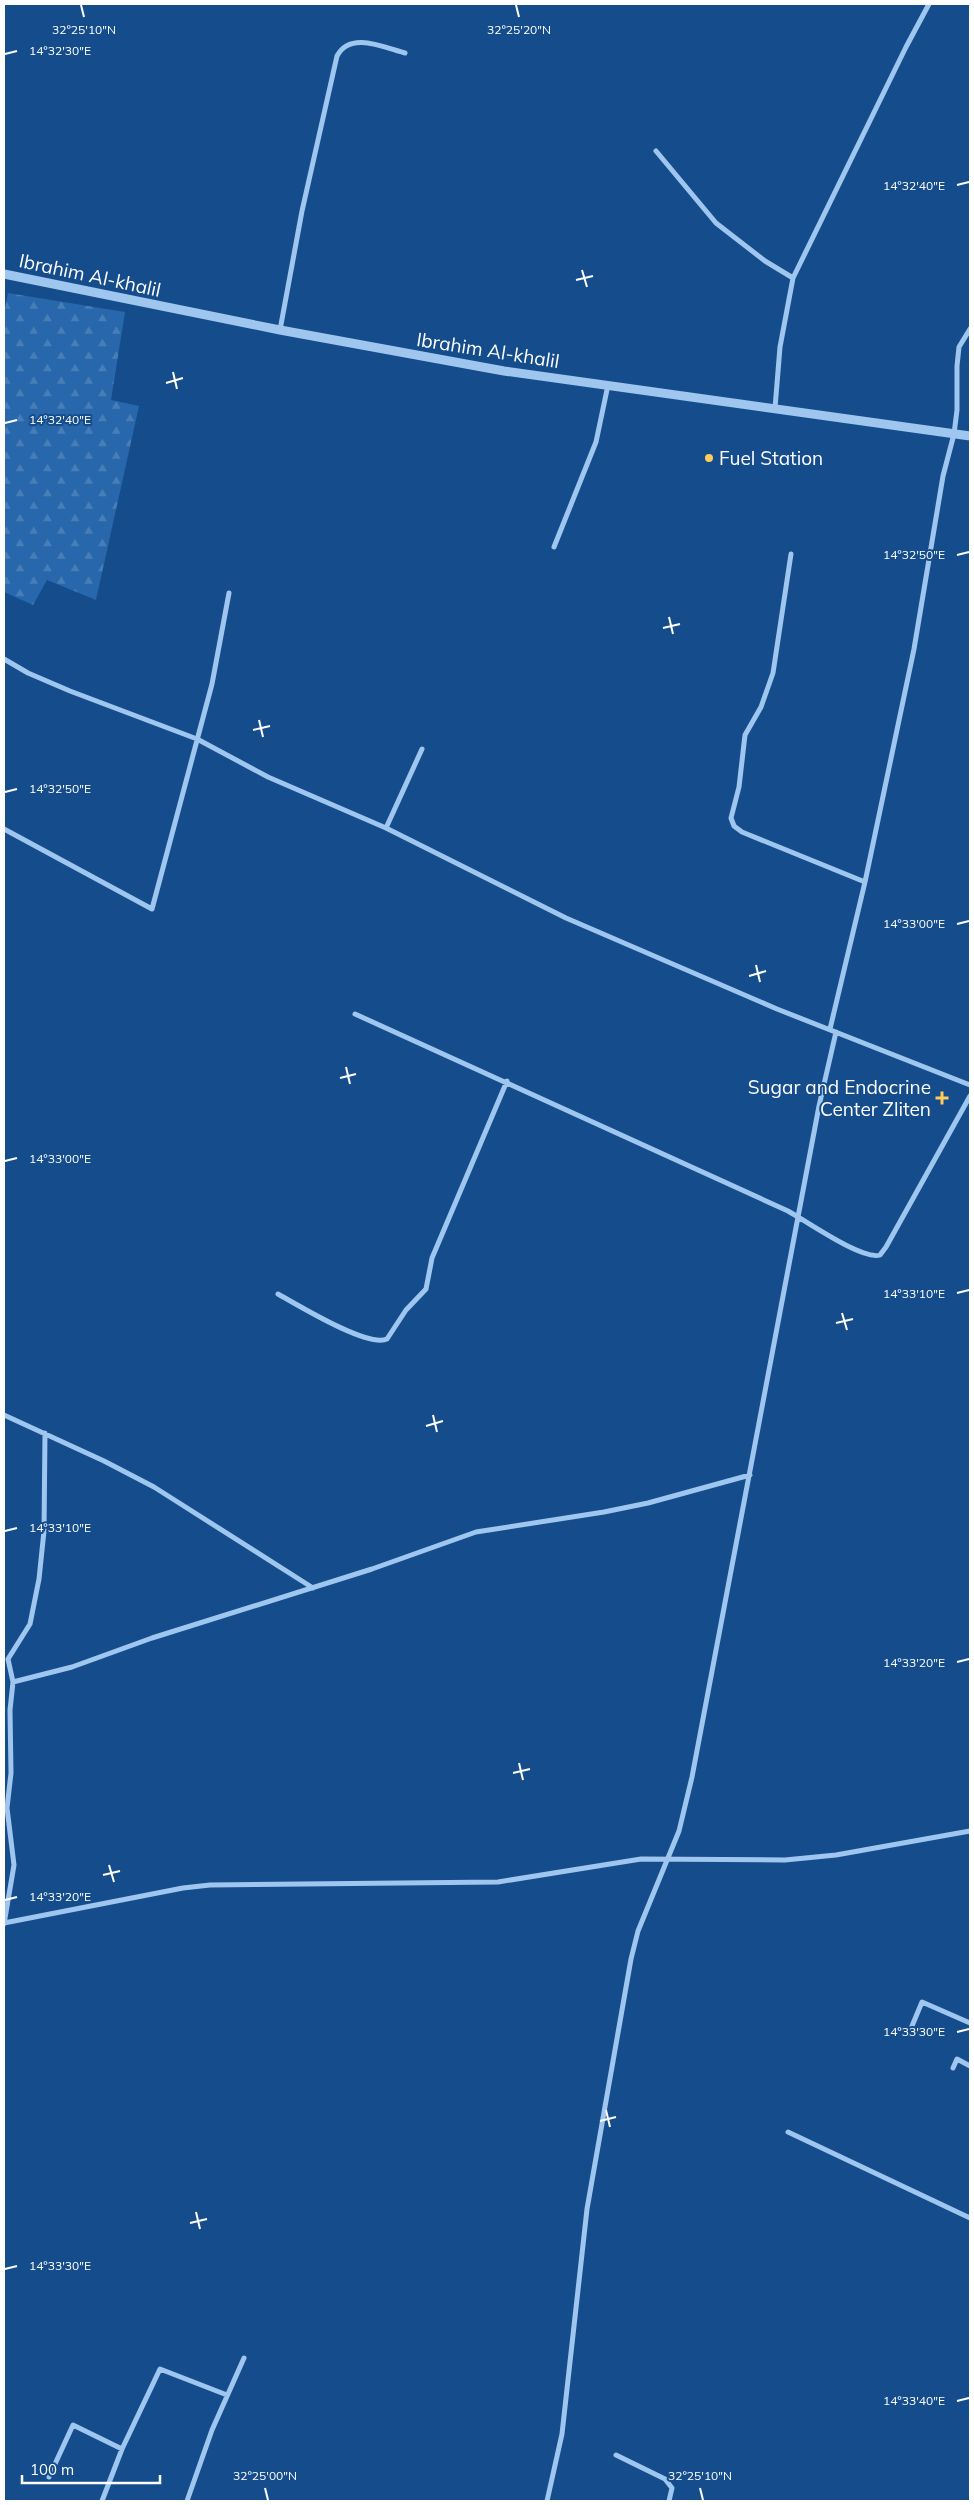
<svg xmlns="http://www.w3.org/2000/svg" width="974" height="2505" viewBox="0 0 974 2505" font-family="Mulish,sans-serif">
<style>
.forest{fill:url(#forest-firs)}
.lines{fill:none;stroke-linecap:round;stroke-linejoin:round}
.minor{stroke:#9fc6ef;stroke-width:5}
.tertiary{stroke:#9fc6ef;stroke-width:9}
.ticks{fill:none;stroke:#fff;stroke-width:2}
.poi-dot{fill:#ffcb5d;stroke:#154d8c;stroke-width:2}
.labels{text-anchor:middle;stroke-width:4;stroke-linejoin:round;paint-order:stroke}
.street-label{font-size:19px;fill:#fff;stroke:#154d8c}
.poi-label{font-size:19px;fill:#fff;stroke:#154d8c;text-anchor:start}
.ticks-label{font-size:12px;text-anchor:middle;fill:#fff;stroke:#154d8c;stroke-width:4;stroke-linejoin:round;paint-order:stroke}
</style>
<defs>
<pattern id="forest-firs" width="22" height="20" patternUnits="userSpaceOnUse" patternTransform="scale(1.25)"><rect width="22" height="20" fill="#2867ab"/><path d="M5 1l3.5 6h-7zM16 11l3.5 6h-7z" fill="#487eb8"/></pattern>
</defs>
<rect width="100%" height="100%" fill="#154d8c"/>
<!-- forest -->
<path class="forest" d="M8,293L125,312L111,400L139,406L96,600L47,580L33,605L4,592V314Z"/>
<g class="lines">
<!-- minor -->
<path class="minor" d="M656,151L716,223L765,261L793,278
M280,330L302,211L337,56C350,31 383,47 405,53
M775,408L780,347L793,278L906,47L929,4
M554,547L596,442L608,385
M791,554L773,673L761,707L745,735L739,787L731,818L734,826L742,832L865,882
M4,659L28,673L70,691L197,739L268,777L386,828L566,918L777,1009L970,1085
M386,828L422,749
M4,829L152,909L212,684L229,593
M355,1014L788,1211C806,1221 863,1261 880,1255L886,1247L970,1096
M830,1029L865,882L914,649L943,476L954,434L957,410V366L959,347L970,329
M278,1294C298,1305 368,1348 387,1339L406,1310L426,1289L432,1258L507,1081
M4,1415L104,1461L154,1487L313,1588
M13,1682L72,1667L152,1638L372,1569L476,1532L604,1512L648,1503L750,1475
M4,1923L183,1888L210,1885L498,1882L641,1859L785,1860L836,1855L970,1831
M4,1924L14,1865L7,1808L11,1773L10,1710L13,1682L8,1659L30,1624L39,1579L44,1531L45,1433
M912,2026L922,2002L970,2023
M953,2068L957,2059L970,2066
M788,2132L970,2218
M616,2455L665,2479L672,2488L669,2501
M49,2477L73,2425L122,2449
M102,2501L122,2449L160,2369L227,2395
M187,2501L212,2430L244,2358
M547,2501L562,2434L587,2209L631,1959L638,1931L679,1831L692,1777L819,1106L836,1032"/>
<!-- tertiary -->
<path class="tertiary" d="M4,274L280,330L504,371L970,436"/>
</g>
<!-- ticks -->
<path class="ticks" d="M81,5L84,17M516,5L519,17M5,54L17,51M957,185L969,182M582,270L587,287M576,280L593,276M173,372L177,389M166,383L183,378M5,423L17,420M957,555L969,552M669,617L673,634M663,628L680,624M259,720L263,737M253,730L270,726M5,792L17,789M957,924L969,921M756,965L760,982M749,976L766,971M346,1067L350,1084M340,1078L356,1074M5,1161L17,1158M957,1293L969,1290M842,1313L847,1330M836,1323L853,1319M433,1415L437,1432M426,1426L443,1421M5,1531L17,1528M957,1662L969,1659M519,1763L523,1780M513,1773L530,1769M109,1865L114,1882M103,1875L120,1871M5,1900L17,1897M957,2032L969,2029M606,2110L610,2127M600,2121L616,2117M196,2212L200,2229M190,2223L207,2219M5,2269L17,2266M957,2401L969,2398M265,2488L268,2500M700,2488L703,2500"/>
<!-- markers -->
<g class="poi-dot">
<circle cx="709" cy="458" r="5"/>
<path d="M939.5 1090.5h5v5h5v5h-5v5h-5v-5h-5v-5h5z"/>
</g>
<g class="labels">
<!-- street labels -->
<g class="street-label">
<text transform="translate(90 275) rotate(12)" y="7">Ibrahim Al-khalil</text>
<text transform="translate(488 350) rotate(9)" y="7">Ibrahim Al-khalil</text>
</g>
<!-- poi labels -->
<g class="poi-label">
<text x="719" y="465">Fuel Station</text>
<text x="931" y="1094" text-anchor="end">Sugar and Endocrine<tspan x="931" dy="22">Center Zliten</tspan></text>
</g>
</g>
<g class="ticks-label">
<text x="84" y="34">32°25'10"N</text>
<text x="519" y="34">32°25'20"N</text>
<text x="60" y="55">14°32'30"E</text>
<text x="914" y="190">14°32'40"E</text>
<text x="60" y="424">14°32'40"E</text>
<text x="914" y="559">14°32'50"E</text>
<text x="60" y="793">14°32'50"E</text>
<text x="914" y="928">14°33'00"E</text>
<text x="60" y="1163">14°33'00"E</text>
<text x="914" y="1298">14°33'10"E</text>
<text x="60" y="1532">14°33'10"E</text>
<text x="914" y="1667">14°33'20"E</text>
<text x="60" y="1901">14°33'20"E</text>
<text x="914" y="2036">14°33'30"E</text>
<text x="60" y="2270">14°33'30"E</text>
<text x="914" y="2405">14°33'40"E</text>
<text x="265" y="2480">32°25'00"N</text>
<text x="700" y="2480">32°25'10"N</text>
</g>
<!-- border -->
<rect width="974" height="2505" fill="none" stroke="#ffffff" stroke-width="10"/>
<!-- scale -->
<path d="M22 2475v8h138v-8" fill="none" stroke="#ffffff" stroke-width="2.5"/>
<text x="30" y="2475" font-size="15" fill="#ffffff" stroke="#154d8c" stroke-width="4" paint-order="stroke">100 m</text>
</svg>
